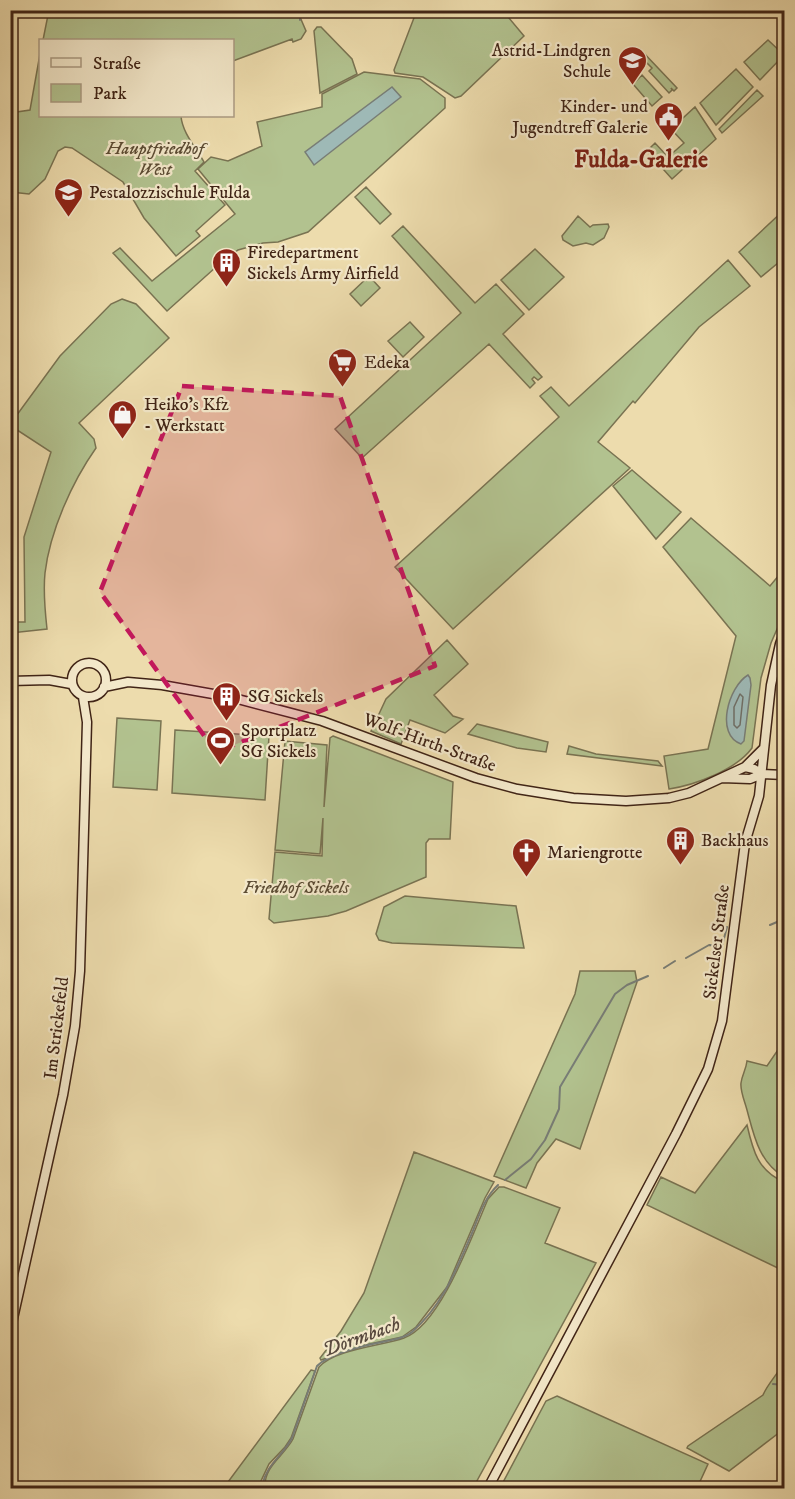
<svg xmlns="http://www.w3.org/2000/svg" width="795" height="1499" viewBox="0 0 795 1499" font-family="'IM FELL DW Pica',serif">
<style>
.green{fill:#b2c28f;stroke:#797352;stroke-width:1.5}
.water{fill:#9eb9b6;stroke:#787d76;stroke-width:1.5}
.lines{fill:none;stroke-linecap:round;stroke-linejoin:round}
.shore{stroke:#6f6e66;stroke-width:1.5}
.stream{stroke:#787d76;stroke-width:2}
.secondary-casing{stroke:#402416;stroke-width:11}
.secondary{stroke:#f3e8ca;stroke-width:8}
.marked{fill:#c2185b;fill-opacity:0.2;stroke:#c2185b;stroke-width:4.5;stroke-dasharray:12 8;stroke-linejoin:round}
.labels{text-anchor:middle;stroke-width:4.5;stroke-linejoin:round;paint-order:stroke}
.poi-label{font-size:18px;fill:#402416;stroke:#f3e8ca;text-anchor:start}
.park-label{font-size:18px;font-style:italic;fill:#5c4c34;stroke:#f3e8ca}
.street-label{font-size:18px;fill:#402416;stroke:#f3e8ca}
.water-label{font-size:20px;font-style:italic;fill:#58493e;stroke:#f3e8ca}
.district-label{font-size:24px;font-weight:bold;fill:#7a1f14;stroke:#f3e8ca}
</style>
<rect width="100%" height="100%" fill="#eddcad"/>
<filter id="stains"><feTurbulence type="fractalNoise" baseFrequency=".00333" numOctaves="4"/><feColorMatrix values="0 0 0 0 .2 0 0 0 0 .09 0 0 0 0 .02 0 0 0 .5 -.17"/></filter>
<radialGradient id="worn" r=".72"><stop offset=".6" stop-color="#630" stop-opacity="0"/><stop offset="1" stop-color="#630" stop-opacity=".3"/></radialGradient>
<!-- green -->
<path class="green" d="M49,10L305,11L304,14L300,17L306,31L301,39L293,42L292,39L233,61L232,40H43Z
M417,10L503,11L524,36L461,96L455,98L423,77L395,73L394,70Z
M317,27H321L352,59L357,74L320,93L314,31Z
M768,40L784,55L760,80L744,62Z
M640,49L677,88L674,91L671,88L672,90L669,93L649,71L652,68L636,52Z
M40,54V116H181C182,132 196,148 204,162L195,171L225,205L196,231L200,236L176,256L144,218L123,182L72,148L65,147L58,151L45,179L29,194L11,192L10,113L30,110Z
M736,69L753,87L716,125L700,103Z
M364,72L420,79L445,98V108L308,232L278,242L263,243L238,250L216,267L167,311L113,253L120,248L152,281L235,214L198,169L211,157L228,161L262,146L257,122L322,107V94Z
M642,75L662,97L652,106L633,84Z
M757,90L763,96L722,133L719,129Z
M695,107L716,139L672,179L647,151L655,143L668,157L684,143L671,129Z
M366,187L391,214L380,224L355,197Z
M784,210V258L761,277L739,252Z
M578,216L590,227L593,225L608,224L609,227L604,238L593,245L586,243L573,246L563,240L562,236Z
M403,226L475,303L496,284L524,314L503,334L542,377L538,380L534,377L532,379L535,383L530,388L489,344L362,458L335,429L461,313L392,236Z
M535,249L564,277L529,310L501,280Z
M728,260L750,286L699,327L635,403L633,401L598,442L630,468L453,629L395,567L559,417L540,396L551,387L569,406Z
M369,276L380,288L361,306L350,294Z
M122,299L136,304L169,338L79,423L94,439L96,448C72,482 50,531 45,573C43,592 45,611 47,629L11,633V622H25L24,537L51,452L11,426V423L60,356L111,304Z
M410,322L424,337L403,357L388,341Z
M632,470L681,512L656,539L613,486Z
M691,518L770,586L784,569V613L771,643L761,678L752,748C736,770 695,785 669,789L664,756L708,749L736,636L663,547Z
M447,640L468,664L434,695L453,716L463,719L445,733L410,720L401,744L371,731L386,699Z
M117,718L161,721L157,790L113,787Z
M477,724L548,742L546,752L517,748L468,734Z
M175,730L269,736L265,800L172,793Z
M333,736L453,782L450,839H429L426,843V877L346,911L328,916L274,923L269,919L275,852L322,856L323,818L320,854L275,850L285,741L327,745L324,807L330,738Z
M569,746L596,754L658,761L662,766L567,754Z
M405,896L516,906L524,948L392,943L379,940L376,934L384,907Z
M580,971H635L637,982L580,1149L556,1139L537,1163L526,1188L494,1176L575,994Z
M784,1041V1177C759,1162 754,1136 747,1110C745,1102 740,1091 741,1083C742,1075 746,1070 747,1061L767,1066Z
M747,1125C753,1151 758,1171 784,1182V1271L647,1205L661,1177L695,1193Z
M414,1152L494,1182L485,1198L447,1287L416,1327L402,1337L365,1345L321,1360L320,1358L341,1331L364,1293Z
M499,1187H504L560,1208L545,1243L596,1263L473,1488H267L265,1487C264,1466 284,1456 293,1439L319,1367C335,1349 381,1346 404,1338C441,1325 473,1233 488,1199Z
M784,1362V1429L729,1471L687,1448L688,1446L763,1395C768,1383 778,1374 784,1362Z
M311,1370L315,1371L291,1438L285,1447L269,1464L259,1485L257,1487L228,1482Z
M557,1396L708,1464L697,1488H500L546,1401Z"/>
<!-- water -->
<path class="water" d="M392,87L401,97L314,165L305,152Z
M748,675L750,678L751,685L744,741L741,744C715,735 728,687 748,675Z"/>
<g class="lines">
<!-- shore -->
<path class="shore" d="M740,694L743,697L740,725L737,728L734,725V707Z"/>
<!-- stream -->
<path class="stream" d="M300,10V20
M770,925L784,919
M686,958L709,945L722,946L727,927
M664,968L675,961
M505,1180L531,1159L545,1140L559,1109L560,1087L615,994L627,985L648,976
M773,1384L784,1385
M262,1486C267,1463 282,1457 292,1438L317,1366C331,1352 367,1345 387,1341C396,1339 405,1338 412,1332C443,1305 456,1270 472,1233C479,1216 484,1198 498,1185"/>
<defs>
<path id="secondary" d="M72 680a17 17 0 1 1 34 0a17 17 0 1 1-34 0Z
M10,681L49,680L71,684
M104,687L128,682L162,685L230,697L322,721L476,778L517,789L573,798L626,801L669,798L689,793L745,767L754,769L762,774
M745,767L764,748
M722,778L750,779L762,774L784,775
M10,1332L63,1095L75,1026L80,971L87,722L83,697
M488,1488L676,1134L708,1069L722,1021L745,843L759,796L771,685L780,644L784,633"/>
</defs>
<!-- secondary casing -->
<use href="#secondary" class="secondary-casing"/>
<!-- secondary -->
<use href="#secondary" class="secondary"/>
</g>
<!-- marked area -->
<path class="marked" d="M182,386L340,396L435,666L216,752L100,592Z"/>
<!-- icons -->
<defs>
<symbol id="school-pin" viewBox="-11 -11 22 30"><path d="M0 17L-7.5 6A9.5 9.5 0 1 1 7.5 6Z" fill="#8f2418" stroke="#f3e8ca"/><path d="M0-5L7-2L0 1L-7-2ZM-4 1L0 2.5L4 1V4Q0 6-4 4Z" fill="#fff"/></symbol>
<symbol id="civic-pin" viewBox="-11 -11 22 30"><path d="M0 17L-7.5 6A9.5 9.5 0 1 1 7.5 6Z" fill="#8f2418" stroke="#f3e8ca"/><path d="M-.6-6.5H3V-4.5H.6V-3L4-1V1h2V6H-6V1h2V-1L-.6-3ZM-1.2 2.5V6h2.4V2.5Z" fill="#fff"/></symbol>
<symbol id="building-pin" viewBox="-11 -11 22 30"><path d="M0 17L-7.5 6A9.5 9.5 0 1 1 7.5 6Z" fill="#8f2418" stroke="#f3e8ca"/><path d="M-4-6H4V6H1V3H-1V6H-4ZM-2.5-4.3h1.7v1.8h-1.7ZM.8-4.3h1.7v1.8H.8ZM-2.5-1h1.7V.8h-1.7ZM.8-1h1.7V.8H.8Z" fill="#fff"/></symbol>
<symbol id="supermarket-pin" viewBox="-11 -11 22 30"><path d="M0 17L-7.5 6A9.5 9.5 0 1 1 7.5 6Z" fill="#8f2418" stroke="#f3e8ca"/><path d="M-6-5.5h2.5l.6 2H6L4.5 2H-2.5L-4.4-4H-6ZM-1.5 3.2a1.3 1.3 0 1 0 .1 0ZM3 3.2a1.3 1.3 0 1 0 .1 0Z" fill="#fff"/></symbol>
<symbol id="shop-pin" viewBox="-11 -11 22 30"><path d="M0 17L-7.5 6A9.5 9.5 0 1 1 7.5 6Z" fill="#8f2418" stroke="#f3e8ca"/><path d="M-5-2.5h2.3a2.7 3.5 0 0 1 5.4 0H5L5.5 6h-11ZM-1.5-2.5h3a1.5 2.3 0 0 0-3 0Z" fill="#fff"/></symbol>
<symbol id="stadium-pin" viewBox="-11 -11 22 30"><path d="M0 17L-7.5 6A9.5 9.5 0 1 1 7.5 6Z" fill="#8f2418" stroke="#f3e8ca"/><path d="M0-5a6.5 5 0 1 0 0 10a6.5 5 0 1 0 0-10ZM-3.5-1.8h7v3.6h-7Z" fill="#fff"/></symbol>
<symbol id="church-pin" viewBox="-11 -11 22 30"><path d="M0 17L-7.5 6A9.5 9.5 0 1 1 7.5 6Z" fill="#8f2418" stroke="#f3e8ca"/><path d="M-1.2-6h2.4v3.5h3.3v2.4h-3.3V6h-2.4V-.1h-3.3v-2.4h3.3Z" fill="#fff"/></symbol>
</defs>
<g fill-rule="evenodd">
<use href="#school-pin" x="616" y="44" width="33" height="45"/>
<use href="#civic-pin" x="652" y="100" width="33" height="45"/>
<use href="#school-pin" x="52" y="176" width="33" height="45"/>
<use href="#building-pin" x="210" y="246" width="33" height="45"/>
<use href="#supermarket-pin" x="326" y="346" width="33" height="45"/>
<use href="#shop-pin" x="106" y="398" width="33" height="45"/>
<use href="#building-pin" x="210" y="680" width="33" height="45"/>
<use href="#stadium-pin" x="204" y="724" width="33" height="45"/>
<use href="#building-pin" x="664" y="824" width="33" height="45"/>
<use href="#church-pin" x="510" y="836" width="33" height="45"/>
</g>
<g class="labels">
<!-- poi labels -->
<g class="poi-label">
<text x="611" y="56" text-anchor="end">Astrid-Lindgren<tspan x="611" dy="21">Schule</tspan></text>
<text x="648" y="112" text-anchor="end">Kinder- und<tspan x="648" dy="21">Jugendtreff Galerie</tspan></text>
<text x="89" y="198">Pestalozzischule Fulda</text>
<text x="247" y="258">Firedepartment<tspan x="247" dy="21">Sickels Army Airfield</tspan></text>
<text x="364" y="368">Edeka</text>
<text x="144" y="410">Heiko's Kfz<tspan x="144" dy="21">- Werkstatt</tspan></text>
<text x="248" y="702">SG Sickels</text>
<text x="241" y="736">Sportplatz<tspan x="241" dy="21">SG Sickels</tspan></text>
<text x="701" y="846">Backhaus</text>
<text x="547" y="858">Mariengrotte</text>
</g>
<!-- park labels -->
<g class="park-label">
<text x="155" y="154">Hauptfriedhof<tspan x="155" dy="21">West</tspan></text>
<text x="296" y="893">Friedhof Sickels</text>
</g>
<!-- street labels -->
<g class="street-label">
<text transform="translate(430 742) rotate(20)" y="6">Wolf-Hirth-Straße</text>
<text transform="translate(716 942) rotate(-83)" y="6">Sickelser Straße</text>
<text transform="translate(56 1028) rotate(-83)" y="6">Im Strickefeld</text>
</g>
<!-- water labels -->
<g class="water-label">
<text transform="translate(361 1336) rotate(-20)" y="7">Dörmbach</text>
</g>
<!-- district labels -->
<g class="district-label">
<text x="641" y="167">Fulda-Galerie</text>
</g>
</g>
<!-- margin -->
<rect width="795" height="1499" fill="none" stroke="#eddcad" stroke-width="36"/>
<rect x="12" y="12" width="771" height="1475" fill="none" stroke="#402416" stroke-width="3"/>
<rect x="18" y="18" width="759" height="1463" fill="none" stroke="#402416" stroke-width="1.5"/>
<!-- legend -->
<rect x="39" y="39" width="195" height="78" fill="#f3e8ca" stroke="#ab9a82" stroke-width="1.5"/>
<rect x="51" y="58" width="30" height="9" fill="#f3e8ca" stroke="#ab9a82" stroke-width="1.5"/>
<text x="93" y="69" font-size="18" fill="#402416">Straße</text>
<rect x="51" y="84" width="30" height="18" fill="#b2c28f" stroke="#ab9a82" stroke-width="1.5"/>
<text x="93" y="99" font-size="18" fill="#402416">Park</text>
<rect width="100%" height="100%" filter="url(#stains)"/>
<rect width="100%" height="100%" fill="url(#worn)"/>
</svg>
